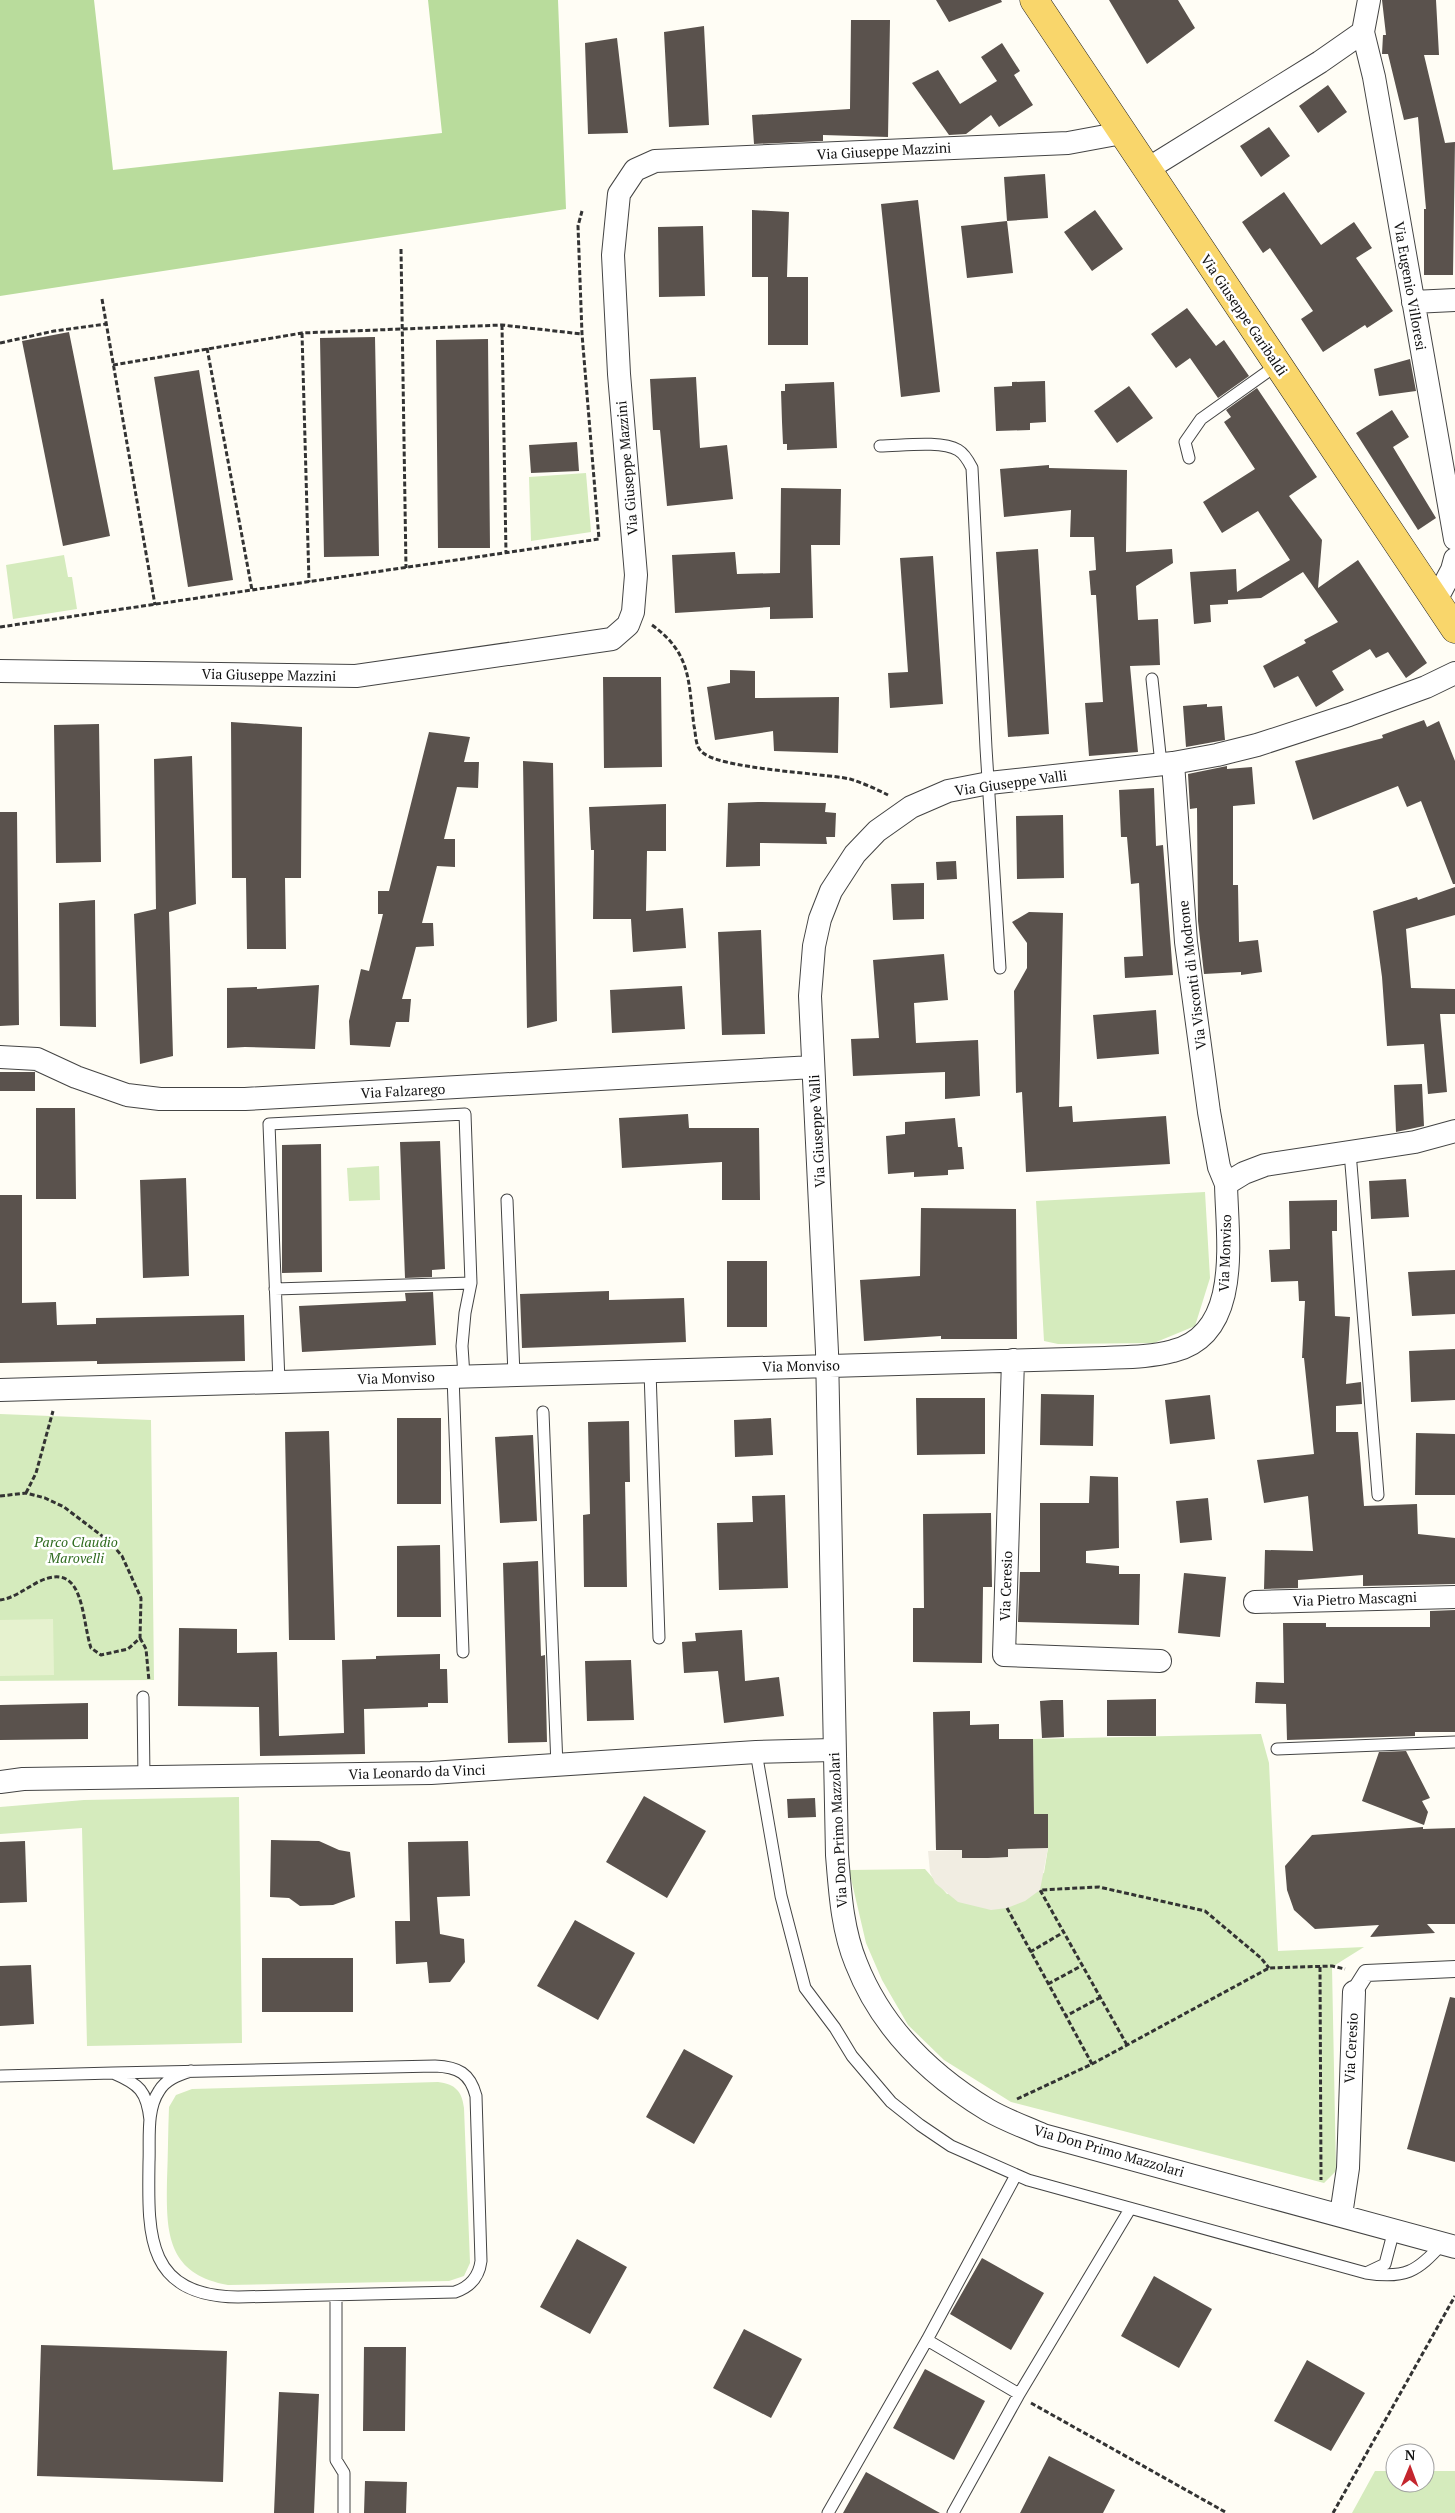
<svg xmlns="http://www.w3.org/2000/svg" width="1455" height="2513" viewBox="0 0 1455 2513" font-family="'PT Serif',serif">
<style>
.green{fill:#d5ebbd}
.forest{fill:#b9dc9c}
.pitch{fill:#e6f2cf}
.plaza{fill:#f1ede2}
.building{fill:#5a524d}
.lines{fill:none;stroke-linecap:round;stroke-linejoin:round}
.service-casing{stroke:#444;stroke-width:13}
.pedestrian-casing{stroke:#444;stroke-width:18}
.minor-casing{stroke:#444;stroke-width:24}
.primary-casing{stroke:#222;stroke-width:29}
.path{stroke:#333;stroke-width:3;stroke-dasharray:5 2.5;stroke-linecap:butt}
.service{stroke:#fff;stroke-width:11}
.pedestrian{stroke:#fff;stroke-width:16}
.minor{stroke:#fff;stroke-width:22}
.primary{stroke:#f9d66b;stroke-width:28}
.labels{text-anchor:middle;stroke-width:5;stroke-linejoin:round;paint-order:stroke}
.street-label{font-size:14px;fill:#111;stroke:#fff}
.park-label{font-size:14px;font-style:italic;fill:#2f6b1f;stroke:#fff}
</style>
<rect width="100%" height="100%" fill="#fffdf5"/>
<!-- green -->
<path class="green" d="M586,473L591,532L531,541L529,477Z
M64,555L68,577H72L77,609L13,619L6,565Z
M379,1166L380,1200L349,1201L347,1168Z
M1205,1192L1210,1278L1195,1326L1154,1343L1058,1344L1044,1341L1036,1201Z
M0,1414L151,1420L154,1680L0,1681Z
M1261,1734L1269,1763L1278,1951L1364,1947L1332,1967L1336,2171L1324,2183L1011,2102L944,2060L908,2025L882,1980L866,1943L849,1870L925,1869L947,1894L1044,1873L1048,1848V1814H1034L1033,1739Z
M239,1797L242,2043L87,2046L82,1828L0,1834V1807L84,1800Z
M438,2082C455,2084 462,2091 464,2108L470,2263L464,2276L449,2281L228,2285C167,2274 166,2233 167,2180C168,2156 168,2131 169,2107L176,2095L192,2089Z
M1375,2471H1395V2483H1425V2471H1455V2513H1352Z"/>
<!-- forest -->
<path class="forest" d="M0,0H94L113,170L442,133L428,0H558L566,209L0,296Z"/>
<!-- pitch -->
<path class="pitch" d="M53,1619L54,1675L0,1676V1620Z"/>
<!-- plaza -->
<path class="plaza" d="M1048,1848L1040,1890L1025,1901L1007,1908L991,1910L958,1902L935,1883L930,1872L928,1851L962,1850V1858H988L1008,1857V1849Z"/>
<!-- building -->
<path class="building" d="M936,0H1001L1002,2L949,22Z
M1109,0H1178L1195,28L1147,64Z
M1382,0H1436L1439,55H1424L1445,143L1455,142L1453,275H1424V209H1426L1418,117L1404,120L1388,54H1382L1383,35H1386Z
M851,20H890L888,137L823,135V141L754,144L752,115L850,109Z
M704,26L709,125L669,127L664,32Z
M617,38L628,133L588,134L585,43Z
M1002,43L1020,71L1014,75L1033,105L999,127L991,115L966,134L949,135L912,83L938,70L960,104L997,81L981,57Z
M1328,85L1347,112L1318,133L1299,106Z
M1269,127L1290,156L1261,177L1240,146Z
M1045,174L1048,218L1007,221L1004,177Z
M1284,192L1321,245L1354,222L1372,248L1356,258L1393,311L1367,328L1365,325L1323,352L1301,319L1313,311L1270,248L1263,253L1242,222Z
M918,200L940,392L901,397L881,204Z
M752,210L789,212L787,277H808V345H768V277H752Z
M1095,210L1123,249L1092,271L1064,232Z
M1007,221L1013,273L967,278L961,226Z
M703,226L705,296L659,297L658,227Z
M1187,308L1216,346L1224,340L1249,376L1218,398L1190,358L1176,368L1151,334Z
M69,332L110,536L63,546L22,341Z
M375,337L379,556L324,557L320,338Z
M488,339L490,548H438L436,340Z
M1410,359L1416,391L1379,396L1374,369Z
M199,370L233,580L188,587L154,377Z
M696,377L700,448L727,445L733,499L667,506L660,430H653L650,379Z
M1045,381L1046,422L1030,423V430L996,431L994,387L1012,386V382Z
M834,382L837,448L787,450V444H783L782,422L781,391H785V384Z
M1129,386L1153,418L1117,443L1094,411Z
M1257,388L1317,477L1289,496L1322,540L1318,588L1358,560L1427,663L1406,678L1388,652L1376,658L1370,649L1332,671L1344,690L1316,707L1298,676L1274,688L1263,666L1306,643L1304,640L1338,622L1303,572L1261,598L1228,600V604L1210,605L1211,622L1194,624L1190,572L1236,569L1237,592L1290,560L1258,511L1222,533L1203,502L1255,469L1224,422L1231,417L1226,410Z
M1392,410L1409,437L1393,447L1436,518L1418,530L1356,433Z
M577,442L579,471L531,473L529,445Z
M1049,465V468L1127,470L1126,552L1172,549L1173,563L1136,586L1138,620L1158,619L1160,665L1130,666L1138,752L1089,756L1085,703L1103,702L1096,595H1091L1089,571L1096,570L1094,537H1070L1071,510L1004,517L1000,469Z
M781,488L841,489L840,545H811L813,618L770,619V607L675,613L672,555L735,552L737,574L780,573Z
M1038,549L1049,734L1008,737L996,552Z
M933,556L943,704L890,708L888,673L908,672L900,558Z
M730,670L755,671V698L839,697L838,753L774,751L773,731L715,740L707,687L730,683Z
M603,677H661L662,767L604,768Z
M1207,704V707L1222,706L1225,740L1186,747L1183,706Z
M1424,720L1427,727L1439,721L1455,761V884H1453L1421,801L1407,807L1398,786L1313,820L1295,761L1383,738L1382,735Z
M231,722L302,727L301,878H285L286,949H247L246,878H232Z
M99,724L101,862L56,863L54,725Z
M429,732L470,737L464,762H479L478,788L457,787L444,839H455V867L437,866L422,923H433L434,946L416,947L402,999H411L409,1022H396L390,1047L350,1045L349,1021L361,969L369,971L383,914H378V891H389Z
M192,756L196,904L169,912L173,1056L140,1064L134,914L156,909L154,759Z
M523,761L553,763L557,1021L527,1028Z
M1227,766V769L1252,767L1255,804L1233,806V885H1238L1239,942L1258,940L1262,972L1241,975V972L1204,974L1198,921L1197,808L1190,809L1188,774Z
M1154,788L1156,846L1163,845L1173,975L1125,978L1124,957L1143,956L1139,883L1131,884L1127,837H1121L1119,790Z
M758,802L826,803L825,812L836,813L835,837H826L827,844L760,843V866L726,867L728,803Z
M666,804V851H647L646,911L683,908L686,948L633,952L631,919H593L594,850H591L589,807Z
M0,812H17L19,1025L0,1026Z
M1063,815L1064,878L1017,879L1016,816Z
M956,861L957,879L937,880L936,862Z
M924,883V919L893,920L891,884Z
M1455,887V915L1406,929L1411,988L1455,989V1014H1440L1447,1092L1428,1094L1424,1044L1387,1046L1382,977L1373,911L1417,897L1418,900Z
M95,900L96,1027L60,1026L59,903Z
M1029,912L1063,913L1059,1107L1072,1106L1073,1122L1166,1116L1170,1164L1026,1172L1022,1092L1016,1093L1014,991L1027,968V943L1012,922Z
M761,930L765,1034L722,1035L718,932Z
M944,954L948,1000L914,1003L916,1043L978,1040L980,1096L945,1099V1072L853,1076L851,1039L879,1038L873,960Z
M319,985L315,1049L245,1047L227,1048V988L257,987V989Z
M682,986L685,1029L612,1033L610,990Z
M1156,1010L1159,1054L1097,1059L1093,1015Z
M0,1072H35V1091H0Z
M1422,1084L1424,1126L1396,1132L1394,1085Z
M36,1108H75L76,1199H36Z
M688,1114L689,1128H759L760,1200H722V1162L622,1168L619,1118Z
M955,1118L958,1147H962L964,1169L948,1170V1175L914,1177V1172L888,1174L886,1136L905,1134V1122Z
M440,1141L445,1269L432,1270V1277L405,1278L400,1142Z
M321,1144L322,1272L282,1273V1145Z
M186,1178L189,1276L143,1278L140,1180Z
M1406,1179L1409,1217L1371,1219L1369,1181Z
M0,1195H22V1303L56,1302L57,1325L96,1324V1318L244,1315L245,1361L97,1364V1361L0,1363Z
M1337,1200V1231H1332L1335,1316L1350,1317L1346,1384L1361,1382L1362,1404L1336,1406V1432H1358L1364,1506L1417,1504L1418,1534L1455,1538V1584L1363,1586V1575L1298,1580V1588L1264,1589L1265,1550L1313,1551L1308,1496L1264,1503L1257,1460L1314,1454L1304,1358H1302L1305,1301H1299L1298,1281L1271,1282L1269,1250L1290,1249L1289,1201Z
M921,1208L1016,1209L1017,1339H941V1336L864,1341L860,1280L920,1276Z
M727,1261H767V1327H727Z
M1455,1270V1314L1412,1316L1408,1272Z
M609,1291V1300L684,1298L686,1342L522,1348L520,1294Z
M433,1292L436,1345L302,1352L299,1306L406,1301L405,1293Z
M1455,1349V1400L1411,1402L1409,1351Z
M1041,1394L1094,1395L1093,1446L1040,1445Z
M1210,1395L1215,1439L1170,1444L1165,1400Z
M916,1398H985V1454L917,1455Z
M397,1418H441V1504H397Z
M771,1418L773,1455L735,1457L734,1420Z
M629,1421L630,1482H625L627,1587H584L583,1515L590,1514L588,1422Z
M329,1431L335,1640H289L285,1432Z
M1416,1433L1455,1434V1495H1415Z
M533,1435L537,1521L500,1523L495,1437Z
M1090,1476L1118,1477L1119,1548L1086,1551V1563L1119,1566V1574H1140L1139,1625L1018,1622L1020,1572H1040V1503H1089Z
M785,1495L788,1588L719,1590L717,1523L753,1522L752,1496Z
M1208,1498L1212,1540L1180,1543L1176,1501Z
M991,1513L992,1587H983L982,1663L913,1662V1608H924L923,1514Z
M440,1545L441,1617H397V1546Z
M538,1561L541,1656L545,1655L547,1742L508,1743L503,1563Z
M1184,1573L1226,1577L1220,1637L1178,1633Z
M1455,1610V1732H1415V1736L1287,1740L1286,1704L1255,1703L1256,1682L1284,1683L1283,1623H1326V1627H1430V1611Z
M179,1628L237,1629V1653L277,1652L279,1736L344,1733L342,1660L376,1659V1656L440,1654V1669H447L448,1703H428V1707L364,1709L365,1754L260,1756L259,1707L178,1706Z
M742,1630L745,1681L779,1677L784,1716L724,1723L718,1671L684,1673L682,1642L696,1641L695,1633Z
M631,1660L634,1720L587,1721L585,1661Z
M1156,1699V1736H1107V1700Z
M1052,1700H1063L1064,1737L1042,1738L1040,1701Z
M88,1703V1739L0,1740V1705Z
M970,1711V1725L999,1724V1739H1033L1034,1814H1048V1848L1008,1849V1857L988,1858H962V1850H936L933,1712Z
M1406,1751L1430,1798L1422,1801L1428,1812L1424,1825L1362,1801L1379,1752Z
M644,1796L706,1831L667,1898L606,1862Z
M815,1798L816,1817L788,1818L787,1799Z
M1423,1827V1829L1455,1828V1924H1427L1435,1933L1370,1937L1379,1925L1315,1929L1294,1910L1287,1890L1285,1866L1312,1835Z
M271,1840L319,1841L339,1850L350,1852L355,1897L333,1905L300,1906L289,1898L270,1897Z
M25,1841L27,1902L0,1903V1842Z
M468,1841L470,1896L437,1897L440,1934L464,1939L465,1962L450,1982L429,1983L427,1962L396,1964L395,1921H410L408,1842Z
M575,1920L635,1953L598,2020L537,1986Z
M262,1958H353V2012H262Z
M31,1965L34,2024L0,2026V1966Z
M1450,1997L1455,1998V2162L1407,2149Z
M684,2049L733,2076L694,2144L646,2117Z
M577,2239L627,2267L590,2334L540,2307Z
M982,2258L1044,2293L1011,2350L950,2314Z
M1154,2276L1212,2309L1179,2368L1121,2336Z
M744,2329L802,2359L771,2418L713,2388Z
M41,2345L227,2351L223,2482L37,2476Z
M364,2347H406L405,2431H363Z
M1307,2360L1365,2393L1331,2451L1274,2421Z
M925,2369L985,2401L954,2460L893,2428Z
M279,2392L319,2394L314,2513H274Z
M1049,2456L1115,2490L1103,2513H1020Z
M866,2472L940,2513H843Z
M365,2481L407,2482L406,2513H364Z"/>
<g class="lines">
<defs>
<path id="service" d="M880,446C900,446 941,440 958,450C965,454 969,462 972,468L986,748L1000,968
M1189,458L1185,442L1201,419L1277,365
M1152,679L1161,764
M1350,1152L1378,1495
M507,1200L514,1375
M275,1289L471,1283
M650,1371L659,1638
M453,1376L463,1652
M279,1382L269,1124L465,1114L471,1283L465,1313L462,1346L464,1376
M543,1412L557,1766
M143,1697L144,1778
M1277,1749L1455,1742
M756,1752L781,1896L805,1988L835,2028L852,2056L891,2102L920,2125L951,2146L1028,2180L1366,2273C1405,2279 1417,2272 1443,2243
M0,2076L113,2073
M150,2120C147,2091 139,2084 113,2073L435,2066C458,2067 470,2073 476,2096L481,2261C479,2277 470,2287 455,2292L238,2297C145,2296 148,2234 149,2162C150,2140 146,2110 159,2091C166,2079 179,2075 191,2071
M1366,2273L1385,2264L1394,2230
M336,2295V2460L344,2473V2513
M927,2340L1019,2394
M828,2513L927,2340L1016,2175
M953,2513L1018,2396L1130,2209"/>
<path id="pedestrian" d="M1354,1992L1366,1973L1455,1969"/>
<path id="minor" d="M1369,0L1363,32L1374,77L1455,539
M1146,170L1320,62L1363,32
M1413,302L1455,300
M1436,600L1452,570L1455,559
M0,671L356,676L612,639L628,625L633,612L636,575L619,374L613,255L619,194L635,170L655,161L1068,143L1122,133
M1455,673L1426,687L1349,715L1257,745L1217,755L1173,763L989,783L948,791L911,807L877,831L855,854L831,891L820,919L814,946L810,996L827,1352L837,1855C840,1891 842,1929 856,1963C881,2027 930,2075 988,2110C1005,2120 1025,2127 1043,2135L1455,2247
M1173,763L1186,942L1209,1112L1219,1167L1226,1184
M0,1057L37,1059L76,1077L127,1095L160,1099H245L813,1067
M1013,1360L1004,1655L1160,1661
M0,1390L1105,1358C1128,1357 1151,1357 1173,1351C1243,1334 1227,1238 1226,1184L1244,1173L1265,1165L1415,1142L1455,1131
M1255,1602L1455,1597
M0,1782L23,1779L431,1773L756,1752L833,1750
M1341,2215L1348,2168L1354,1992"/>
<path id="primary" d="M1034,0L1455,629"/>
</defs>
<!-- service casing -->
<use href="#service" class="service-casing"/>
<!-- pedestrian casing -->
<use href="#pedestrian" class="pedestrian-casing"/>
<!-- minor casing -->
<use href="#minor" class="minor-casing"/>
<!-- primary casing -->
<use href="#primary" class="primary-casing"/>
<!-- path -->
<path class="path" d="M401,249L406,568
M102,299L155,605
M502,325L506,553
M302,333L309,582
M0,343L54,331L106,324
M207,348L252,590
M113,365L302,333L502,325L582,334
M652,625C692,654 688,681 694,726C696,734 695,745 701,751C716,769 822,773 850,779C863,783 876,789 888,795
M0,627L599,539L582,334L578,226L582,211
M26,1493L36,1473L53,1411
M0,1496L26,1493L45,1498L64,1507L110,1542L122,1556L141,1598L140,1638L128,1649L101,1655L91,1648C81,1618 85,1559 38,1582C25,1589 14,1598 0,1600
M140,1638L146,1649L149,1681
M1007,1908L1066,2016L1101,1997
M1030,1952L1064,1932
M1320,1967L1321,2180
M1048,1984L1083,1965
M1127,2045L1040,1890L1099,1887L1205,1911L1261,1958L1269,1968
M1092,2064L1269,1968L1332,1966L1345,1969
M1017,2099L1092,2064L1066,2016
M1031,2403L1227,2513
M1333,2513L1455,2296"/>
<!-- service -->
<use href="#service" class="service"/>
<!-- pedestrian -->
<use href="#pedestrian" class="pedestrian"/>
<!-- minor -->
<use href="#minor" class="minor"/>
<!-- primary -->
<use href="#primary" class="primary"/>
</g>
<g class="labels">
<!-- street labels -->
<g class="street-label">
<text transform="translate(884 151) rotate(-3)" y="5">Via Giuseppe Mazzini</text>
<text transform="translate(1410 286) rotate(80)" y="5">Via Eugenio Villoresi</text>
<text transform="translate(1244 315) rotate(56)" y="5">Via Giuseppe Garibaldi</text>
<text transform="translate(627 468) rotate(-95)" y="5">Via Giuseppe Mazzini</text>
<text transform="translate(269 675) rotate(1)" y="5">Via Giuseppe Mazzini</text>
<text transform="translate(1011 783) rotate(-8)" y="5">Via Giuseppe Valli</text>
<text transform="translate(1192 975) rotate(-97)" y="5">Via Visconti di Modrone</text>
<text transform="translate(403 1091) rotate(-3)" y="5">Via Falzarego</text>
<text transform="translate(817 1131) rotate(-93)" y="5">Via Giuseppe Valli</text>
<text transform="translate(1225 1253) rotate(-88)" y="5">Via Monviso</text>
<text transform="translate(801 1366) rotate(-1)" y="5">Via Monviso</text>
<text transform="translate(396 1378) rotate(-2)" y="5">Via Monviso</text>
<text transform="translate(1006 1586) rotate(-88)" y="5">Via Ceresio</text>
<text transform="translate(1355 1599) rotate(-2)" y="5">Via Pietro Mascagni</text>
<text transform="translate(417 1772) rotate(-2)" y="5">Via Leonardo da Vinci</text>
<text transform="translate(838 1830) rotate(-93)" y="5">Via Don Primo Mazzolari</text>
<text transform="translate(1351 2048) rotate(-87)" y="5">Via Ceresio</text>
<text transform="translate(1109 2151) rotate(16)" y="5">Via Don Primo Mazzolari</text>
</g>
<!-- park labels -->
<g class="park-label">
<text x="76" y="1547">Parco Claudio<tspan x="76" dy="16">Marovelli</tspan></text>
</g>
</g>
<!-- north arrow -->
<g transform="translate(1410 2468) rotate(1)"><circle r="24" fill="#ffffff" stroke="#a0a0a0"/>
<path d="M0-4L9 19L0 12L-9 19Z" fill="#c4262e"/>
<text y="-8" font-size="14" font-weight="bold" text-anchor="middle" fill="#111111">N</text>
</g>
</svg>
